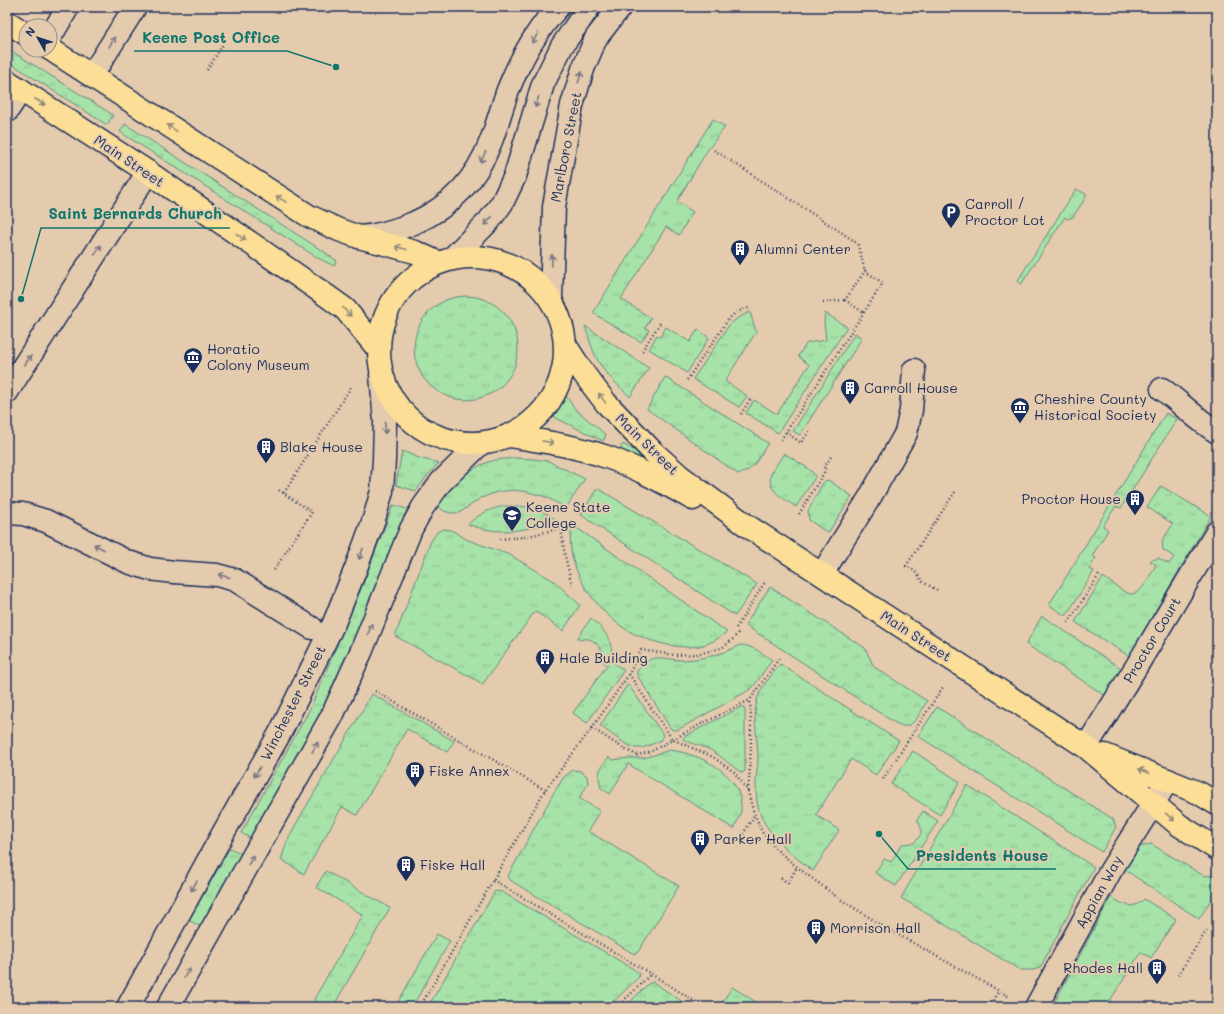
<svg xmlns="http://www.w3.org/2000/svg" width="1224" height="1014" viewBox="0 0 1224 1014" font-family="Mali,sans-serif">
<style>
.grass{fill:url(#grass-tufts);stroke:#618883}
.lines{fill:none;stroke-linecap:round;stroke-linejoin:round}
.minor-casing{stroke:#1b2f5e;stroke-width:25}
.major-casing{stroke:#1b2f5e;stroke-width:25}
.path{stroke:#1b2f5e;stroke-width:2.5;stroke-dasharray:1 3;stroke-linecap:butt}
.minor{stroke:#e5cbad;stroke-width:22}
.major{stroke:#fdde96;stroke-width:22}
.oneway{stroke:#767582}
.oneway2{stroke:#8c867a}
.labels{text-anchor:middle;stroke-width:4;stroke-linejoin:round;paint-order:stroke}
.street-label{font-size:14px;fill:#1b2f5e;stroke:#e5cbad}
.poi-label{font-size:14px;fill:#1b2f5e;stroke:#e5cbad;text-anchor:start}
.leader{fill:none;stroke:#0f766e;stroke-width:1.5}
.callout-dot{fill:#0f766e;stroke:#e5cbad;stroke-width:1.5}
.callout-label{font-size:15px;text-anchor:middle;font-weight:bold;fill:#0f766e;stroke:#e5cbad;stroke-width:4;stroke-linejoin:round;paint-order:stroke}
</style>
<defs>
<pattern id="grass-tufts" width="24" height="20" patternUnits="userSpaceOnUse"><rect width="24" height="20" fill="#a7e2a8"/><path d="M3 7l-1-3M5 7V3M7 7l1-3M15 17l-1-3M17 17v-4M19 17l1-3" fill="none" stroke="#8fc293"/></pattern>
</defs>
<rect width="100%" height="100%" fill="#e5cbad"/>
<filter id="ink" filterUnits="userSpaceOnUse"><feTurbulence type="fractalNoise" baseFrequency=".025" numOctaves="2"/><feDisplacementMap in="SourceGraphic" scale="8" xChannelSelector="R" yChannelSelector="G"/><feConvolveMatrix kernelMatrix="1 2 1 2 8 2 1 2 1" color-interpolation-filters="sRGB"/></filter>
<g filter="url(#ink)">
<!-- grass -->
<path class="grass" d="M7,48L113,115L107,125L7,61Z
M713,119L725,127L707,151L677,201L693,212L679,235L666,227L621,299L651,318L645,328L649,330L641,342L593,313Z
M125,124L323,251L337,261L334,266L318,258L120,132Z
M1076,189L1086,194V197L1073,217L1068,219L1065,217L1022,283L1021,284L1019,283L1018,280Z
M414 348a52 52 0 1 1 104 0a52 52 0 1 1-104 0Z
M750,312L756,332L725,381L747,396L739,407L693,379L730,324L738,318Z
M825,313L847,327L778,433L746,413L754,400L777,414L809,365L798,356L807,343L826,340L824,322Z
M585,326L649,368L630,397C619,386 606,375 598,361C592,350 589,338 585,326Z
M666,327L690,342L698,329L709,338L687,373L649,349L657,335L660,337Z
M855,333L862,338L800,435L793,431Z
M665,377L768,443C760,455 754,472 738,474L647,409Z
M564,393L575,409L606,435L603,441L556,418L554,415L555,412Z
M1166,413L1177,419L1121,508L1116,506L1103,526L1108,530L1092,556L1096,558L1089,569L1094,571L1066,616L1049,605Z
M623,444L674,474L617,453Z
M402,451L419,458L439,463L427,476L416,491L396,485Z
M784,453L809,469L815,475L814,479L796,507C785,499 766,491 771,474Z
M514,458L533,459L548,461L585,479L566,508L546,497L528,492L513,490L497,492L481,498L459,513H451L444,511L437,505C451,485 471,465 496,460C501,459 508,459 514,458Z
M828,480L852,496L828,533L809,520L808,511L823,483L825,481Z
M1161,486L1211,516L1129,656L1075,622L1103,577C1111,582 1119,589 1127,593C1141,599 1150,574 1156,565L1150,561L1158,558L1169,564L1174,557L1163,550L1162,541L1173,524L1147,507Z
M597,488L757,584L735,616L581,515Z
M393,505L407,509L361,625L311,738L252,839L241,833L310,709L365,579Z
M506,506C530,506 537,507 557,520C528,531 496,536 468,524C479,514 491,508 506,506Z
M574,526L727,632C719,638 713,642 703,645C679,652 636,639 617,623C596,606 578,582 572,556C570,545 569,535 574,526Z
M443,529L451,530L468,540L510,555L554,581L580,605L563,631L535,611L482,685L478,681L395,636L431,541L437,532Z
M770,587L865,648L874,667L927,701C922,709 915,727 904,726C900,726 896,723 892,721L745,625Z
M1042,616L1122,669L1106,696L1026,644Z
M591,618C605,631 614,640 611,661L624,670L587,723L573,713L607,665L601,660L602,650C596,642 590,636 580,640L577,639Z
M740,645C752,645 763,654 772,660L753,687L746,692L677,730H674L671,729L637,675V671C641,666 647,660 654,658C661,657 670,659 678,660C700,660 721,655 740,645Z
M780,664L899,741L876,775L851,759L816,815L839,830L813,871C794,856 773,841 762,818C758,810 756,798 756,789C755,779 758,768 758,758C758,739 751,712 759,694C764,683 773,674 780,664Z
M628,684L662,733L663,737L661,740C654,743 646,748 639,748C630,750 608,731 600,726Z
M372,694L454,741L447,752L407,729L357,815L342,807L304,874L281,859L287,842L296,824Z
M741,707H744L745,710V771L742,773C732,767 723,757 712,751C704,746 688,743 683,739L685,736Z
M937,707L1113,819L1116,827L1102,852L918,736Z
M670,750C701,754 744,774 741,811C740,817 736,823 734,829L628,764L610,794L601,788C597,771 599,770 609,757L613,760L629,758H644Z
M913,751L960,782L940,815L891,784Z
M573,770L580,771L587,776L588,784L579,798L600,811L588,831L679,886L638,952L634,954L513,882L510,880L508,876L553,794L564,777Z
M967,785L1094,867L1040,968L1033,970H1020L901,898Z
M923,811L938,821L896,886L875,873L884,859L891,862L902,844L914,843C922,834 924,831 917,820Z
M1151,844L1204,876L1217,875V890L1199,919L1125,870L1139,847Z
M230,848L244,855L202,928L189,920Z
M326,871L390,908L333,1007H316L314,999L363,915L316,887Z
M495,891L502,892L632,968L640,974L639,977L608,1007H428Z
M1111,897C1122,904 1133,911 1144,899L1176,919L1151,958L1141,952L1106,1007H1052Z
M437,934L450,941L412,1007H395Z
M653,982L690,1007H691H625L648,984Z
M732,987L764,1007H723L722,1003Z"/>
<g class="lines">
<defs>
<path id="minor" d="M50,37L68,7
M92,75L135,7
M7,111L21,90
M359,237C378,236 397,230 414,223C452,206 476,180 491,141C497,125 502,107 508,90C520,60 536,31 558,7
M452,258L489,221L502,203L515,176L543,84L562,46L589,7
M551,299L554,207L572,105L583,69L596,38L620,7
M1162,389C1181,403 1197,420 1217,432
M7,392L148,172
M7,513L23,514L46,521L128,562L150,569L174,572L217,575L235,580L312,628
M822,574L870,497L906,433L911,410L914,370
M1086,747L1136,667L1217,532
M128,1007L221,837L280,733L334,623L356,568L374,519L382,491L384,460L385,422L381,375
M168,1007L332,716L361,652L411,529L423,507L441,482L481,443
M1036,1007L1111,870L1168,780"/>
<path id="major" d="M7,22L26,34
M50,49L309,216L339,230L359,237L415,252L437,262
M7,81L148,172L327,296L345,309L378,349
M379 350a93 93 0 1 1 186 0a93 93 0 1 1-186 0Z
M566,346L584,374L606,403L652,451L680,476L746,525L1086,747L1179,825L1217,849
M510,436C542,441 575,446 607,457C636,467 666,484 693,499
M1105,755L1199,793L1217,804"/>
</defs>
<!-- minor casing -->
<use href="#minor" class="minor-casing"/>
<!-- major casing -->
<use href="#major" class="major-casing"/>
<!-- path -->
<path class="path" d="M207,70L224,43
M714,150L853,240L858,245L865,271
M823,302L845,300
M642,351L660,323
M687,380L728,320L736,312L749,308
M741,414L751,398
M786,432L801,443L810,430
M781,440L786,432L883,283L865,271L845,300L864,313
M824,468L832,455
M284,493L351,387
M799,514L826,469
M500,539L525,537L561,528L565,556L572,585
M274,570L312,512L277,489
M937,590L921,581C919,573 913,570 906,566L955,492
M1068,623L1099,575
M736,628L765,582
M629,674L672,739L713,757L734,772L748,791L753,810L762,832L776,849L797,867L837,897L886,928L1010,997
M375,691L545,790
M592,728L626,750L637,755L650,752L701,724L750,700L780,657
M883,779L943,687
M748,791C751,760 752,730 750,700
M743,834L755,814
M781,878L788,883L797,867
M493,880L651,974L704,1007
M1178,975L1207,930
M420,1007L545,790L592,728L629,674L641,650L674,655L697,654L722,648L732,640L740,631
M617,1007L651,974
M988,1007L999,991"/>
<!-- minor -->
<use href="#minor" class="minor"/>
<!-- major -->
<use href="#major" class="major"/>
</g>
<!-- one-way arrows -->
<defs><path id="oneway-shaft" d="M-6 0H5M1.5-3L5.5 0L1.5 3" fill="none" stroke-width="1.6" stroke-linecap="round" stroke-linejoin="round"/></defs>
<g class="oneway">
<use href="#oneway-shaft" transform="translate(535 38) rotate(123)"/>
<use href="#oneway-shaft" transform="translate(112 42) rotate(-58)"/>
<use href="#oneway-shaft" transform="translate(580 77) rotate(-73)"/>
<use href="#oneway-shaft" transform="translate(537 102) rotate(108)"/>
<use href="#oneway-shaft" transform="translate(483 157) rotate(116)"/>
<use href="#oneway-shaft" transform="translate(488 221) rotate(133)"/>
<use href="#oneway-shaft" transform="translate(98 250) rotate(-57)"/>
<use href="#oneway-shaft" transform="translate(552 260) rotate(-88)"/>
<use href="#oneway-shaft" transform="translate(28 360) rotate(-57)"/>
<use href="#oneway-shaft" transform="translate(385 428) rotate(90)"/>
<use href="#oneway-shaft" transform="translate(99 547) rotate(-153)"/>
<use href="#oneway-shaft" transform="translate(361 554) rotate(110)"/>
<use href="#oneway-shaft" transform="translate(224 576) rotate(-165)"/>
<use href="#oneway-shaft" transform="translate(370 629) rotate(-68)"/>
<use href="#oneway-shaft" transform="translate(315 747) rotate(-61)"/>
<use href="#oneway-shaft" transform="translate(257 772) rotate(120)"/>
<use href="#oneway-shaft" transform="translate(251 860) rotate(-61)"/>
<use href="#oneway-shaft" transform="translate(194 886) rotate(119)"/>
<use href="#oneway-shaft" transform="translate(187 973) rotate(-60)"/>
</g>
<g class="oneway2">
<use href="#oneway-shaft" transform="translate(40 102) rotate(33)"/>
<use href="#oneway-shaft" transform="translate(172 128) rotate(-146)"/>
<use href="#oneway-shaft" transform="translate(281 199) rotate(-148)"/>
<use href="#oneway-shaft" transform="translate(241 237) rotate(35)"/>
<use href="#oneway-shaft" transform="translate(401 248) rotate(-165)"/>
<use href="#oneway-shaft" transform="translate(347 312) rotate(46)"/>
<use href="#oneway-shaft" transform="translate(602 398) rotate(-126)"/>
<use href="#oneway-shaft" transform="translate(548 442) rotate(10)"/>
<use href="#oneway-shaft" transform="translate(1144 771) rotate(-158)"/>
<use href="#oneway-shaft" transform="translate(1170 817) rotate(40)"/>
</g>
</g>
<!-- icons -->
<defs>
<symbol id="parking-pin" viewBox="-11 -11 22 30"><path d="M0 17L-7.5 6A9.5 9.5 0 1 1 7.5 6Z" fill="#1b2f5e" stroke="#e5cbad"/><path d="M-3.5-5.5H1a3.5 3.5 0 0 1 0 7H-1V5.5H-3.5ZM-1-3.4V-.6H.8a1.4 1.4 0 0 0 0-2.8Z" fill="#fff"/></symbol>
<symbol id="building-pin" viewBox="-11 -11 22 30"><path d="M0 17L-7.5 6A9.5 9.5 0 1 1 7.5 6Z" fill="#1b2f5e" stroke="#e5cbad"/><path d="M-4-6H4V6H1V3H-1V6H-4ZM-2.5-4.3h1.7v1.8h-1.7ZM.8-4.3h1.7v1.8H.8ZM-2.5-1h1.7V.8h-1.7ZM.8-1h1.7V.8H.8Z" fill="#fff"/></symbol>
<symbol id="museum-pin" viewBox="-11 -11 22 30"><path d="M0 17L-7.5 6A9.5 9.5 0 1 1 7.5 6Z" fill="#1b2f5e" stroke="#e5cbad"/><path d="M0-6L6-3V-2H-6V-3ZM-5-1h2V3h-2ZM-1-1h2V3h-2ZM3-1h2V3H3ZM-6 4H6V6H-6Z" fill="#fff"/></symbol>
<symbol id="university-pin" viewBox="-11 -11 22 30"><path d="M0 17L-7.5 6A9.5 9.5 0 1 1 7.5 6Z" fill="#1b2f5e" stroke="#e5cbad"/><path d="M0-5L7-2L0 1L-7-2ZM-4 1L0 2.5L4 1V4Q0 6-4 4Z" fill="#fff"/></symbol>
</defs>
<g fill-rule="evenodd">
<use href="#parking-pin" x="940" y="201" width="22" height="30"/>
<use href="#building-pin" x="729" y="238" width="22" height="30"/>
<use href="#museum-pin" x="182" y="346" width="22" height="30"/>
<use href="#building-pin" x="839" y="377" width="22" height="30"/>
<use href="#museum-pin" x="1009" y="396" width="22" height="30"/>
<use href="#building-pin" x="255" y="436" width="22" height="30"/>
<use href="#building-pin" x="1124" y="488" width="22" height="30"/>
<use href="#university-pin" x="501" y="504" width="22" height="30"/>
<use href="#building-pin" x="534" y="647" width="22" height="30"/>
<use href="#building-pin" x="404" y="760" width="22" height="30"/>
<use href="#building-pin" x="689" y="828" width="22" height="30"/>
<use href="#building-pin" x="395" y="854" width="22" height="30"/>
<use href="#building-pin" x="805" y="917" width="22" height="30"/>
<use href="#building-pin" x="1146" y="957" width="22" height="30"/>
</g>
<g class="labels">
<!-- street labels -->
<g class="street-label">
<text transform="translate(566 147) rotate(-79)" y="5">Marlboro Street</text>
<text transform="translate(129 161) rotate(34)" y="5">Main Street</text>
<text transform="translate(647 444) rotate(44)" y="5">Main Street</text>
<text transform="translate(916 636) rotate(33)" y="5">Main Street</text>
<text transform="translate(1152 640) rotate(-59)" y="5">Proctor Court</text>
<text transform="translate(293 703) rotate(-63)" y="5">Winchester Street</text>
<text transform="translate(1099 892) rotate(-61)" y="5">Appian Way</text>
</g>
<!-- poi labels -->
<g class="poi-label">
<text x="965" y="209">Carroll /<tspan x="965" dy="16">Proctor Lot</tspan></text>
<text x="754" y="254">Alumni Center</text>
<text x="207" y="354">Horatio<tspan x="207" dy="16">Colony Museum</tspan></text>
<text x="864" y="393">Carroll House</text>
<text x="1034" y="404">Cheshire County<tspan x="1034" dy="16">Historical Society</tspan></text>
<text x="280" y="452">Blake House</text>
<text x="1121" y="504" text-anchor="end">Proctor House</text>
<text x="526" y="512">Keene State<tspan x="526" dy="16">College</tspan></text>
<text x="559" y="663">Hale Building</text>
<text x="429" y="776">Fiske Annex</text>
<text x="714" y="844">Parker Hall</text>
<text x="420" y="870">Fiske Hall</text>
<text x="830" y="933">Morrison Hall</text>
<text x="1143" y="973" text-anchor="end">Rhodes Hall</text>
</g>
</g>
<!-- callouts -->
<path class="leader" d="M336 67L287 51H134M21 299L41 228H230M879 834L908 869H1056"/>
<g class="callout-dot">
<circle cx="336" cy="67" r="4"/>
<circle cx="21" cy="299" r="4"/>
<circle cx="879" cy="834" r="4"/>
</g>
<g class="callout-label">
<text x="211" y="43">Keene Post Office</text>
<text x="135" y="219">Saint Bernards Church</text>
<text x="982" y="861">Presidents House</text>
</g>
<!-- margin -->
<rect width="1224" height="1014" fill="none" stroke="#e5cbad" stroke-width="24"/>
<rect x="12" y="12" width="1200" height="990" fill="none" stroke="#1b2f5e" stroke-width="1.5" filter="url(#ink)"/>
<!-- north arrow -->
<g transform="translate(38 38) rotate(309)"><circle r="19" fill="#e5cbad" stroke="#948d8d"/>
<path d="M0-3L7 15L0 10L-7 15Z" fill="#1b2f5e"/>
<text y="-6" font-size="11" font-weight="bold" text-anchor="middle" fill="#1b2f5e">N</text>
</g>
</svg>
